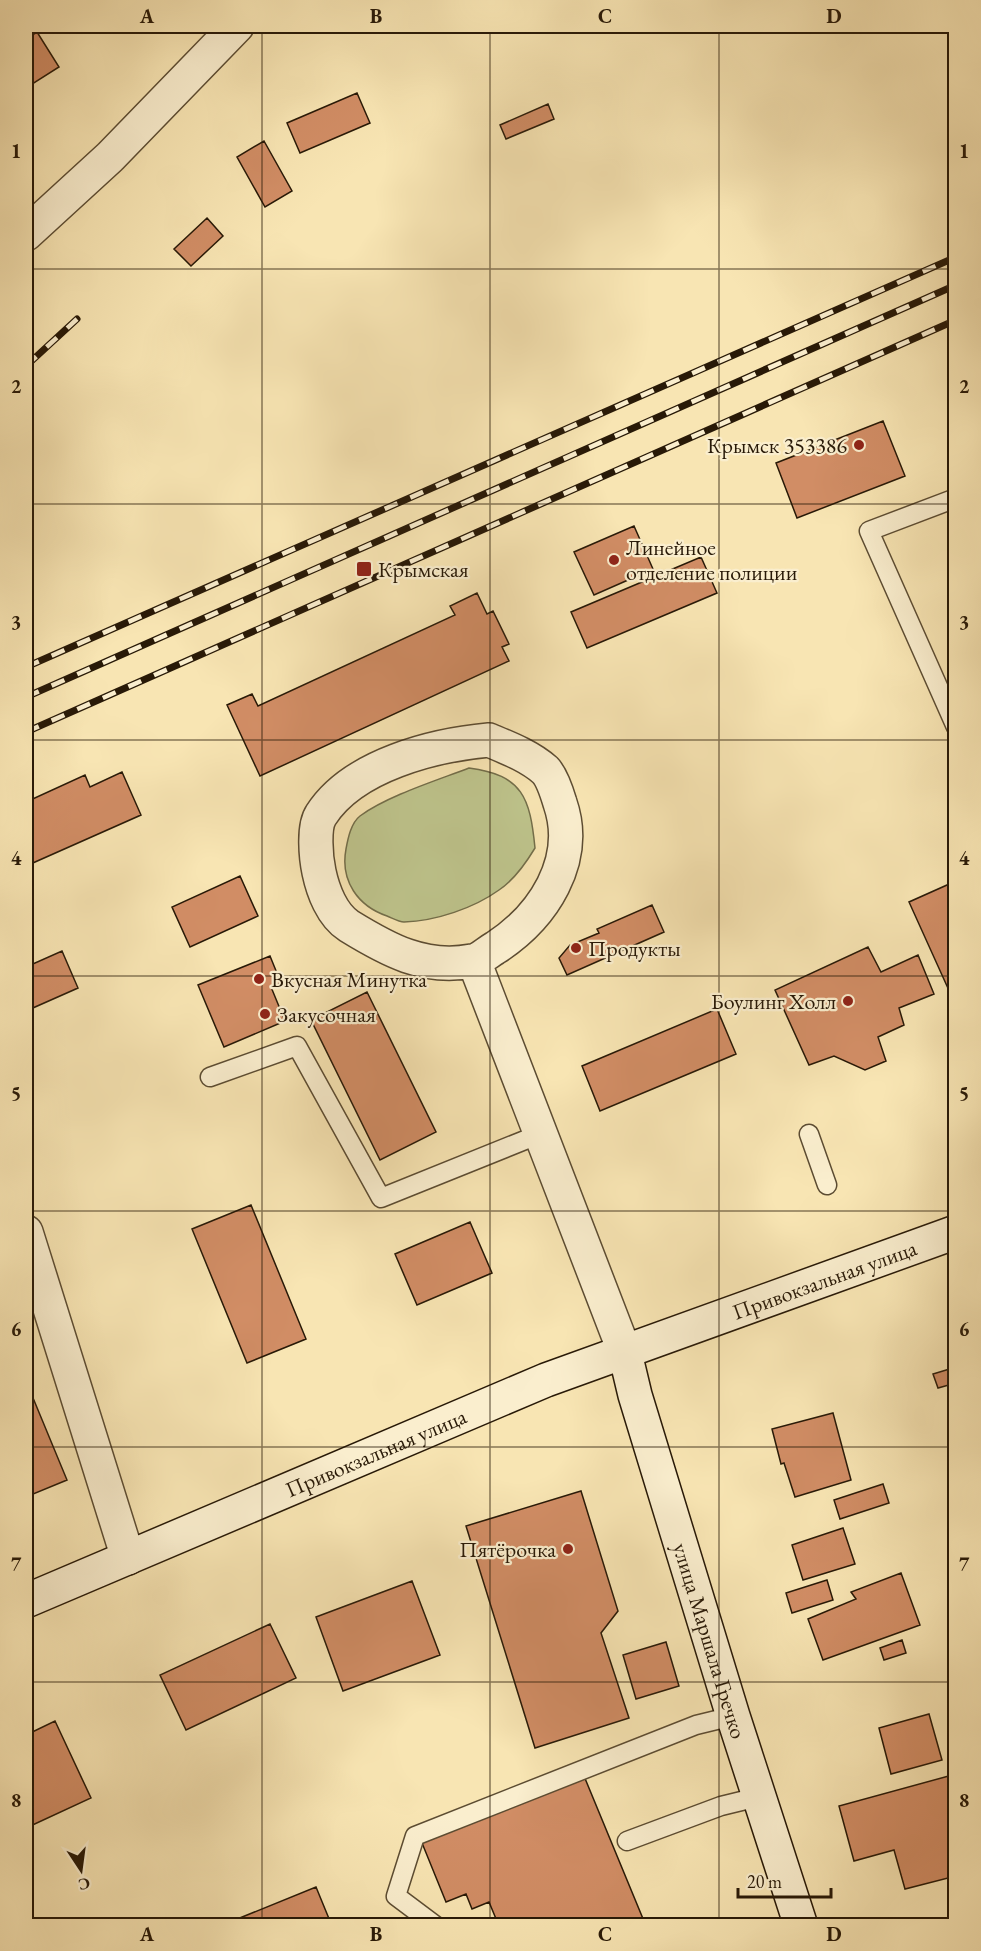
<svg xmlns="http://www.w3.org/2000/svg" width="981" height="1951" viewBox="0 0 981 1951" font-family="'EB Garamond',serif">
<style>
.green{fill:#bec48c;stroke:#736e4a;stroke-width:1.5}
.building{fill:#d18d65;stroke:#281907;stroke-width:1.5}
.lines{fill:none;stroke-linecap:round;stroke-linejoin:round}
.lane-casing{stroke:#5c4c32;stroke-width:21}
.street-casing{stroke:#5c4c32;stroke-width:36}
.secondary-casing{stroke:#281907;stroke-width:36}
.lane{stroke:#faeece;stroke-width:18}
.street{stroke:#faeece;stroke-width:33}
.secondary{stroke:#faeece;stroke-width:33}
.rail-casing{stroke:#281907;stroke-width:7}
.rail{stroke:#faeece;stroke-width:4.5;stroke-dasharray:14;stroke-linecap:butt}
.grid{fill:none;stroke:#281907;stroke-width:1.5;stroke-opacity:0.55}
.poi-dot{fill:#8f2418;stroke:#faeece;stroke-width:2}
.labels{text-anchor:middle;stroke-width:4.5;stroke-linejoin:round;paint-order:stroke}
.poi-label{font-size:22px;fill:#281907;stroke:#faeece;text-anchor:start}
.street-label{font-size:22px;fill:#281907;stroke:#faeece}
.neatline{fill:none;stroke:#281907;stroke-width:2}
.grid-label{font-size:20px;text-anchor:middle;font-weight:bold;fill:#281907}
</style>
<rect width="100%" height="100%" fill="#f8e5b3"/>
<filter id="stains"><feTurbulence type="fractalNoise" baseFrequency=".00333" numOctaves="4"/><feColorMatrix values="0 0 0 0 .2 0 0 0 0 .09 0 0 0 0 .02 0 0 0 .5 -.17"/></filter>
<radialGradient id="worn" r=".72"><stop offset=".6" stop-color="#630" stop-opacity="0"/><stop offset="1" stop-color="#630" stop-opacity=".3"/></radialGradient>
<!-- green -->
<path class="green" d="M469,768C523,775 530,798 535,848C526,863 514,880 499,890C474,908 436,921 404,922C399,922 392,918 387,916C358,906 340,881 346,849C348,838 351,823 360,816C387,796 438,780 469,768Z"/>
<!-- building -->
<path class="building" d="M37,32L59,67L26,88V39Z
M357,93L370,123L300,153L287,123Z
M548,104L554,119L506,139L500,125Z
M264,141L292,191L265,207L237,157Z
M207,218L223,236L191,266L174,249Z
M883,421L905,476L797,518L776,463Z
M634,526L653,569L594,595L574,552Z
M701,557L717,593L587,648L571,612Z
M477,593L487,614L493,611L509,644L502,647L509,661L260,776L227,705L252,694L258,706L455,615L450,606Z
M122,772L141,815L26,866V802L85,775L90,787Z
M240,876L258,916L190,947L172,907Z
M956,881V1006L909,902Z
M652,905L664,932L567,975L559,958L570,945L599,933L597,929Z
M868,947L881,972L918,955L934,994L899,1008L904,1025L878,1037L886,1061L865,1070L834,1056L809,1065L775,990Z
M62,951L78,988L26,1011V967Z
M270,956L281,983L271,987L285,1021L224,1047L198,985Z
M367,992L436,1132L380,1160L311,1020Z
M717,1009L736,1054L600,1111L582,1066Z
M251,1205L306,1339L247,1363L192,1229Z
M470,1222L492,1273L417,1305L395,1254Z
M956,1367V1383L938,1388L933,1374Z
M26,1381L67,1480L26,1497Z
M833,1413L851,1480L795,1497L784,1463L781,1464L772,1429Z
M883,1484L889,1503L840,1519L834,1500Z
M581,1491L618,1611L601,1633L629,1718L535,1748L466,1526Z
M843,1528L855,1564L803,1580L792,1545Z
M901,1573L920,1625L823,1660L808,1619L856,1599L851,1592Z
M827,1580L833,1600L792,1613L786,1593Z
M412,1581L440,1655L343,1691L316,1617Z
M270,1624L296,1678L186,1730L160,1675Z
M902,1640L906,1653L884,1660L880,1648Z
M666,1642L679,1686L636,1699L623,1655Z
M929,1714L942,1760L891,1774L879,1728Z
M55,1721L91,1798L26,1828V1735Z
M956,1774V1828L948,1830L950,1835L956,1833V1876L905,1889L894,1850L854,1861L839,1806Z
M584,1776L646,1926H499L489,1902L472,1909L466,1894L446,1902L422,1843Z
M316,1887L332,1926H220Z"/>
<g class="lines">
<defs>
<path id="lane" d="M956,498L869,531L956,727
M210,1077L297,1046L381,1198L540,1134
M809,1134L827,1185
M627,1841L721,1806L758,1797
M436,1926L396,1896L415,1836L696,1725L733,1716"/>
<path id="street" d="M26,234L110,157L237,26
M489,740C508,748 529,756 545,770C552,777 557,793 560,803C580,861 543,917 495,948C488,952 480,960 472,961C424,970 388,950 349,926C332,915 323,891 319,872C316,858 313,827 321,815C353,765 434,745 489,740Z
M474,961L625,1353
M26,1232L128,1558"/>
<g id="secondary">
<path id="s1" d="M625,1353L635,1395L733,1716L801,1926"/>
<path id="s2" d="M26,1601L546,1380L956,1232"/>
</g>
</defs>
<!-- lane casing -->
<use href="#lane" class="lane-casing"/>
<!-- street casing -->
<use href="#street" class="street-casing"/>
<!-- secondary casing -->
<use href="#secondary" class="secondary-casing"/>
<!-- lane -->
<use href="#lane" class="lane"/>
<!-- street -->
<use href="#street" class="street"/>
<!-- secondary -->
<use href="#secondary" class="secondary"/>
<defs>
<path id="rail" d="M955,339H956
M26,366L77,319
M26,667L956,257
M26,697L956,285
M26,732L956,320"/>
</defs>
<!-- rail casing -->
<use href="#rail" class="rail-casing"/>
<!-- rail -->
<use href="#rail" class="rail"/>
</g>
<!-- grid -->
<path class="grid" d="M262,26V1926M490,26V1926M719,26V1926M26,269H956M26,504H956M26,740H956M26,976H956M26,1211H956M26,1447H956M26,1682H956"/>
<!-- markers -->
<g class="poi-dot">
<circle cx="859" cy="445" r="6"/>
<circle cx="614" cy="560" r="6"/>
<rect x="356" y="561" width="16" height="16" rx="3"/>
<circle cx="576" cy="948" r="6"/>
<circle cx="259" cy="979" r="6"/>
<circle cx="848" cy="1001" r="6"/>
<circle cx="265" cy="1014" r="6"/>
<circle cx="568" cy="1549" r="6"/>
</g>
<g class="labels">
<!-- poi labels -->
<g class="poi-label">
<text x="847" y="453" text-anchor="end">Крымск 353386</text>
<text x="626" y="555">Линейное<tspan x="626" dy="25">отделение полиции</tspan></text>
<text x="378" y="577">Крымская</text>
<text x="588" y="956">Продукты</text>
<text x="271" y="987">Вкусная Минутка</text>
<text x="836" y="1009" text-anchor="end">Боулинг Холл</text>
<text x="277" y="1022">Закусочная</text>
<text x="556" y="1557" text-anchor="end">Пятёрочка</text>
</g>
<!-- street labels -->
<g class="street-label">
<text dy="8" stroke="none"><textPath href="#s2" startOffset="861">Привокзальная улица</textPath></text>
<text dy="8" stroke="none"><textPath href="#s2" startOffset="380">Привокзальная улица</textPath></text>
<text dy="8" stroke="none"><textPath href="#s1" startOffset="300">улица Маршала Гречко</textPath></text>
</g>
</g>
<!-- margin -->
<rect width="981" height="1951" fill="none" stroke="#f8e5b3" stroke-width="66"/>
<!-- north arrow -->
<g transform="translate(81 1870) rotate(167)" stroke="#faeece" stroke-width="4.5" paint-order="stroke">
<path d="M0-4.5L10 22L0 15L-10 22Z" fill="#281907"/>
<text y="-9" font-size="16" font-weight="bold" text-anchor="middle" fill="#281907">С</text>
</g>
<!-- scale -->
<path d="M738 1888v9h93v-9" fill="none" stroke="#281907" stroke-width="3"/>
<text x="747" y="1888" font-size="18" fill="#281907" stroke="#faeece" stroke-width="4.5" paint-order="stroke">20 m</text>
<rect x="33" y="33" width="915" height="1885" class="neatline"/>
<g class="grid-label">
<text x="147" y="23">A</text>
<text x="376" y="23">B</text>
<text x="605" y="23">C</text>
<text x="834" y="23">D</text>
<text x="16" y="158">1</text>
<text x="964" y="158">1</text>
<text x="16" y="393">2</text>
<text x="964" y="393">2</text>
<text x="16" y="629">3</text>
<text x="964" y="629">3</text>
<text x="16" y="865">4</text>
<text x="964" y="865">4</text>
<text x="16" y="1100">5</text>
<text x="964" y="1100">5</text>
<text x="16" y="1336">6</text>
<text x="964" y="1336">6</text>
<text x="16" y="1571">7</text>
<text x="964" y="1571">7</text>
<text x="16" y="1807">8</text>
<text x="964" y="1807">8</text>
<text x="147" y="1941">A</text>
<text x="376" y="1941">B</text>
<text x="605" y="1941">C</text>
<text x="834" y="1941">D</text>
</g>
<rect width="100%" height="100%" filter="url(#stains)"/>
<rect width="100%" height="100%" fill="url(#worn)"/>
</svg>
